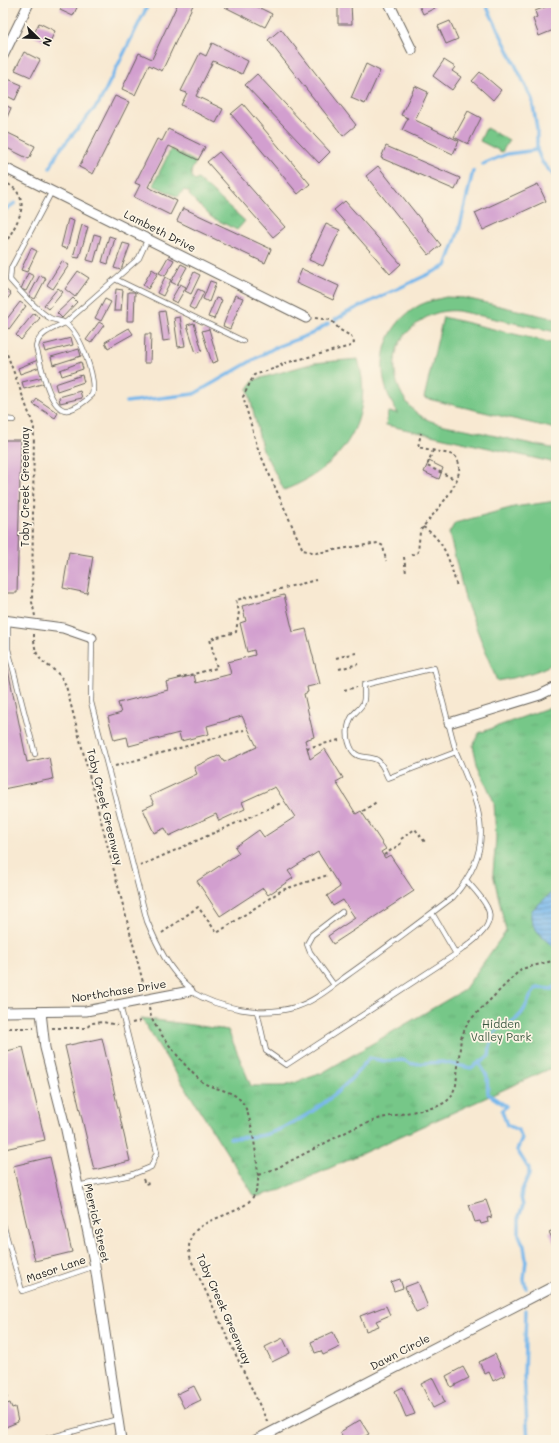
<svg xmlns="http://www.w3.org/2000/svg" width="559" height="1443" viewBox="0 0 559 1443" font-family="Mali,sans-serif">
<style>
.park{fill:url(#park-tufts);stroke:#497252}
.pitch{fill:#76c788;stroke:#497252}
.water{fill:url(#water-rules);stroke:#4a6a84}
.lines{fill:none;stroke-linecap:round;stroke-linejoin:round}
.stream{stroke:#77b7eb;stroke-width:3.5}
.building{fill:#d29fcf}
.lane-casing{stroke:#69645c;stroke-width:6}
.street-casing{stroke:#69645c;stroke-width:11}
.path{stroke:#69645c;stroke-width:2;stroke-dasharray:3 3;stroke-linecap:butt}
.lane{stroke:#fff;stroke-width:4.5}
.street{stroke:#fff;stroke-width:9}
.labels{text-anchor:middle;stroke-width:3.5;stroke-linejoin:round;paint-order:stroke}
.street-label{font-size:11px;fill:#1c1c1c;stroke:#fcf5e5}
.park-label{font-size:11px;fill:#3c5842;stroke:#fcf5e5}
</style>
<defs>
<pattern id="park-tufts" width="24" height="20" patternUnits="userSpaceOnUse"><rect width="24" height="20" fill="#76c788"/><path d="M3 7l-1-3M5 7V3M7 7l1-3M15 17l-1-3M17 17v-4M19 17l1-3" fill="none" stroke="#66aa75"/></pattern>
<pattern id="water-rules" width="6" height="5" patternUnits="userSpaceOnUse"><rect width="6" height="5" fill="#77b7eb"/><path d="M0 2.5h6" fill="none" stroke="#6194be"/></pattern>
</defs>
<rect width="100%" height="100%" fill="#fcf5e5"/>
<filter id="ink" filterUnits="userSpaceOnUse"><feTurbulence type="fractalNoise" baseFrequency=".025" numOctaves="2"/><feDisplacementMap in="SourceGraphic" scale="8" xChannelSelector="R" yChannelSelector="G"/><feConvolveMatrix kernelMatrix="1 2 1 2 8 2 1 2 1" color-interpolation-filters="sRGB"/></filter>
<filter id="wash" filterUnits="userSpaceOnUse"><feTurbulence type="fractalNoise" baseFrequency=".012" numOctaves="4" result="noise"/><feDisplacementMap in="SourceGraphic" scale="16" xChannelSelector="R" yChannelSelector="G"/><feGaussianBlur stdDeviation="0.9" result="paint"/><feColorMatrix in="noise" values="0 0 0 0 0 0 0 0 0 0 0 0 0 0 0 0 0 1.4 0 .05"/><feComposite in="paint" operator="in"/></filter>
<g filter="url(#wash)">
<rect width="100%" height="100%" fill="#f8e9d2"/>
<!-- park -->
<path class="park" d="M486,128L509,140L502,152L480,141Z
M171,149L196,162C192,169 188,175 195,181L198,179L245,221L237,230L211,217L189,195L190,192L184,190L178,197L153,185Z
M556,705V1066L281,1190L255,1197L141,1018L228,1030L251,1086H285L322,1073L464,990L506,931L493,873L496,838L494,802L477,764L473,745L479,733Z"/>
<!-- pitch -->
<path class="pitch" d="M446,297L465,298L556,319V332L458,311C435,309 420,319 405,335C396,345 394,359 395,372C396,387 406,405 418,414C432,425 453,426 470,430C499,437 527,443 556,449V463L386,425L388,412L398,413C373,377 378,328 420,305C428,301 438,299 446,297Z
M443,317L556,344V429L424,398Z
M358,359C376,421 340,469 284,490L262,448L248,389L254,380L314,363Z
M556,501V662C537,673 518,677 497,681L466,602L449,533L455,523L514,507Z"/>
<!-- water -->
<path class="water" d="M556,889V948C546,942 526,924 532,910Z"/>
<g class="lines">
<!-- stream -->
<path class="stream" d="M485,3L532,99L537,129V150L542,162L556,178
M483,164L507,154L537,150
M50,168L58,152L99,103L149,3
M3,211L15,203
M335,320L348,312L446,266L459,230L473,171
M126,402L194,394L274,348L311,334L329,323
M479,1063L487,1076L488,1094L506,1106L502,1111L507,1125L518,1130L522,1139L517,1150L529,1169V1175L522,1190L521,1197L523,1206L519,1216V1235L524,1246L526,1260L524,1279L526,1288
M230,1138C241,1137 255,1138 267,1134C305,1122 345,1090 369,1058L385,1061L403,1060L412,1064L442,1062L471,1068L489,1056C493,1016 501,1037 521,1014C527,1007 529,997 535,989L539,988L552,989L556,986
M526,1310L524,1375L528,1440"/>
</g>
<g id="blocks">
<!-- building -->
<path class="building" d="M58,3H79L73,16L60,10L63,5Z
M178,3L193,5L162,71L149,65L135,95L122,89L139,53L152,59Z
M217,3H250L272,14L265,27Z
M338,3H351L352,24H338Z
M418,3H433L435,8L423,14Z
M556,3V29L539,36L533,19L537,17L535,11Z
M450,21L458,39L446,44L438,26Z
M39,23L55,31L49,44L33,36Z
M281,29L356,125L343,136L268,40Z
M212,43L248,61L242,74L213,61L196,96L223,109L216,123L181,105L187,93L181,91L200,53L206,56Z
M24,52L40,60L31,77L15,70Z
M444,60L455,67L452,71L461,77L452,90L433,76Z
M366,64L380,71L365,104L351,98Z
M480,72L501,90L493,100L472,81Z
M257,74L330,152L319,163L245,85Z
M8,79L22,85L15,100L3,94Z
M415,86L428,92L415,120L459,141L453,154L402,130L408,118L401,115Z
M115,96L129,102L93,174L79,167Z
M3,104L11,108L5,122H3Z
M243,104L310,184L298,194L231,114Z
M468,111L481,118L468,144L454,137Z
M168,129L205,147L198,160L169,146L148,187L177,201L170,215L134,197L140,185L135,183L157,139L162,141Z
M6,132L35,146L29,159L3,146V139Z
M386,146L460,178L455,190L381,158Z
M219,152L285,227L273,237L207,162Z
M378,166L441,245L429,255L366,176Z
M538,184L546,201L483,230L475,213Z
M345,201L401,264L390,274L334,210Z
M183,208L271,249L265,263L177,221Z
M68,219L74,221L67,249L61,247Z
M326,224L340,230L323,266L309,260Z
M82,225L88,227L79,258L73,257Z
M94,234L101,236L94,262L87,260Z
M109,236L115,238L108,264L102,262Z
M123,243L130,245L121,270L114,268Z
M31,248L37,251L27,272L21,270Z
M168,257L174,260L165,276L159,273Z
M62,261L69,265L53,289L47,285Z
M181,264L187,267L177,285L171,282Z
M152,269L158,273L148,289L143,285Z
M302,269L339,286L333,300L296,283Z
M78,271L89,278L75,297L65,289Z
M194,272L200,275L191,294L185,291Z
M28,273L34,276L26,291L21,289Z
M40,275L46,278L35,299L29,296Z
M165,277L171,280L163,296L157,293Z
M210,281L216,283L209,302L203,299Z
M180,284L186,287L177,303L171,300Z
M58,288L63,292L49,309L44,305Z
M5,289L11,294L3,305V292Z
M116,289L123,290L121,311H114Z
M198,289L204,292L195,310L189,307Z
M128,292H135L134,321H127Z
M235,295L243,298L230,329L223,326Z
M73,298L77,302L62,318L57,313Z
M216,298L222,300L214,319L208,317Z
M105,299L111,302L101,321L95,318Z
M20,302L26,306L9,329L3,324Z
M165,311L170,340L163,341L159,312Z
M34,313L40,318L21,340L16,335Z
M180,317L185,346L178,347L174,318Z
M99,322L104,325L91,343L86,340Z
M194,323L202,351L196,353L187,325Z
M129,328L133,334L108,348L105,342Z
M209,329L218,361L212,363L202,331Z
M145,334H151L150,363H144Z
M71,338L73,345L45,352L43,345Z
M79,349L81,356L53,365L51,357Z
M38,360L40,367L20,374L18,368Z
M81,362L83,369L62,376L60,370Z
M82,375L84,382L57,391L55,384Z
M43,377L45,383L24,389L22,382Z
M80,391L82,398L60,403L59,397Z
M37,399L58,413L55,418L33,404Z
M3,440H21L17,593H3Z
M429,461L443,468L439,479L424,472Z
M69,552L93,556L87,593L63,588Z
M284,595L293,632L306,629L320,684L307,687L308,692L304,694L314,737L305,740L310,759L325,749L343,778L336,782L356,814L361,811L386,849L381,852L385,858L390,855L414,891L333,944L328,936L355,918L343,900L333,906L327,896L340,887L318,852L288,871L293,878L268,895L263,888L220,916L197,881L239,853L235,847L259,830L264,837L295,817L275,787L242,802L245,809L219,821L216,814L169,836L165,828L154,833L143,809L154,804L150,796L197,774L194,767L220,755L224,762L257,747L242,716L207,726L209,734L181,741L179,733L129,746L127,737L114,740L108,717L121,713L118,703L168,690L166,682L194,675L196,683L231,674L228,662L255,655L254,650L247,652L240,623L246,621L242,606Z
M6,660L27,762L49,757L53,779L3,789V661Z
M102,1038L130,1161L94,1170L65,1046Z
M23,1047L45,1140L5,1149L3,1140V1052Z
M50,1157L72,1252L35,1261L13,1166Z
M486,1200L492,1217L487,1218L488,1222L481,1224L480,1221L475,1222L469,1205Z
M556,1229V1246L549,1232Z
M400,1279L403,1288L394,1291L391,1282Z
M418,1282L428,1307L416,1312L405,1287Z
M386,1306L390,1315L376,1321L379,1326L366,1331L360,1316Z
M333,1332L340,1347L323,1355L321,1351L315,1353L311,1342Z
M283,1338L290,1353L272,1362L265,1347Z
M495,1354L505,1375L493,1381L489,1372L485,1374L479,1362Z
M463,1367L469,1378L451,1387L446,1376Z
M433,1378L445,1402L433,1408L421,1384Z
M5,1386L8,1397L5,1399L7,1404L10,1403L12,1408L15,1407L18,1422L3,1428V1387Z
M194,1386L201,1400L184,1408L177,1394Z
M403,1387L415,1414L406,1417L395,1391Z
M360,1420L369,1434L358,1440H345L340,1432Z"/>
</g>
</g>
<g filter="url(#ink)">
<use href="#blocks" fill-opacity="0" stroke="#69645c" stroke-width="1"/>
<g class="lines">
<defs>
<path id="lane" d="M52,191L11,268L10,280C21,292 36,310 50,318C55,321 61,320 65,323C80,332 97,379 92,395C86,401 76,408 68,410C49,413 40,360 36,347C38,333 54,328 65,323L139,258L148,238
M115,279L243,341
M3,419L13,420
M8,620V649L35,754
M92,638L91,702L147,921C157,945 169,971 190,988V991C220,1009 262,1017 296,1007C313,1002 330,988 345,977C382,951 417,924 453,897C499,845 479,807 456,752
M434,668L456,752L388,778C385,772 383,764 377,760C368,755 358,760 352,750C346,739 346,725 353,715C356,711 361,708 363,703C365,698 364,691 364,685Z
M432,913L456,954C469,944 498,927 487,907C482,897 473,888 466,880
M334,985L310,952L307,944L312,935L342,912
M257,1011L266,1051L286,1065L456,954
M77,1186L131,1175L151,1167L157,1152L120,1005
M3,1224L22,1291L95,1266
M42,1440L118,1419"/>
<path id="street" d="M389,3L412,50
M3,56L29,3
M3,167L306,318
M3,620L63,628L92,638
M449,723L540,695L556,687
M3,1012L86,1011L190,991
M41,1012L45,1048L66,1130L95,1266L121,1440
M256,1440L556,1285"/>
</defs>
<!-- lane casing -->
<use href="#lane" class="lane-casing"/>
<!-- street casing -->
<use href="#street" class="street-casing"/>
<!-- path -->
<path class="path" d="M3,181C38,199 15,224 3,248
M315,318L331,320L340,330L351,336L354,343L351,346L281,364L282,366L254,375L243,397L258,449L303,550L316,553L378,543L383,546L386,561
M3,343L34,427L32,602L35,616
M433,450L427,466L457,480
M423,527C446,541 450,563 457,587
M411,555L418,552L420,532L423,527C435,511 473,474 454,455L418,447L421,433
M404,557L406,573
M34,634C33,670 55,660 66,686L145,990
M336,658L356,653
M339,669L358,664
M178,678L217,668L210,639L236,632L239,612L236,600L316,580
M344,690L357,687
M307,748L339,740
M115,766L244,730
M363,811L378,801
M401,839L415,829L425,842
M384,855L403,842
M140,866L281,803
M162,933L198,907L217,933L282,890L328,875
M149,1008C150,1013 151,1018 154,1023C161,1036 192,1076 204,1083C216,1090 233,1090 242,1102C252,1114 257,1159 258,1176C262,1228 175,1205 191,1260L268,1423
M132,1023L141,1021
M3,1028H34
M52,1028H86L92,1023L103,1022L117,1025
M258,1175L277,1168L352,1129L381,1118L436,1107L446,1102L451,1097L456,1085L461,1038L468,1022L521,969L556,960
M143,1179L145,1184L149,1183"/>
<!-- lane -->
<use href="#lane" class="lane"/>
<!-- street -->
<use href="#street" class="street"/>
</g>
</g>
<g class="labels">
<!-- street labels -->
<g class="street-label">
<text transform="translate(160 231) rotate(27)" y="4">Lambeth Drive</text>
<text transform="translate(25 487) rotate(-90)" y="4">Toby Creek Greenway</text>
<text transform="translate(105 807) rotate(76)" y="4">Toby Creek Greenway</text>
<text transform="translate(119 991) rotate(-9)" y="4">Northchase Drive</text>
<text transform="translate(97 1223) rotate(77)" y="4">Merrick Street</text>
<text transform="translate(56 1269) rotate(-19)" y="4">Masor Lane</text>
<text transform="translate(224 1309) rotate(66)" y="4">Toby Creek Greenway</text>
<text transform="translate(400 1352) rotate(-27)" y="4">Dawn Circle</text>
</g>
<!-- park labels -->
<g class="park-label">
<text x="501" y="1028">Hidden<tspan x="501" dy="13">Valley Park</tspan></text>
</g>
</g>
<!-- margin -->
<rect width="559" height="1443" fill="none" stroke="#fcf5e5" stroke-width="16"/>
<!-- north arrow -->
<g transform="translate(38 38) rotate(113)" stroke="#fcf5e5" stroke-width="3" paint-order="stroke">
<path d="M0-3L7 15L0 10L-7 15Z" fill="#1c1c1c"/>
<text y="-6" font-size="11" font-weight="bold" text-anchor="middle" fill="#1c1c1c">N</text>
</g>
</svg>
